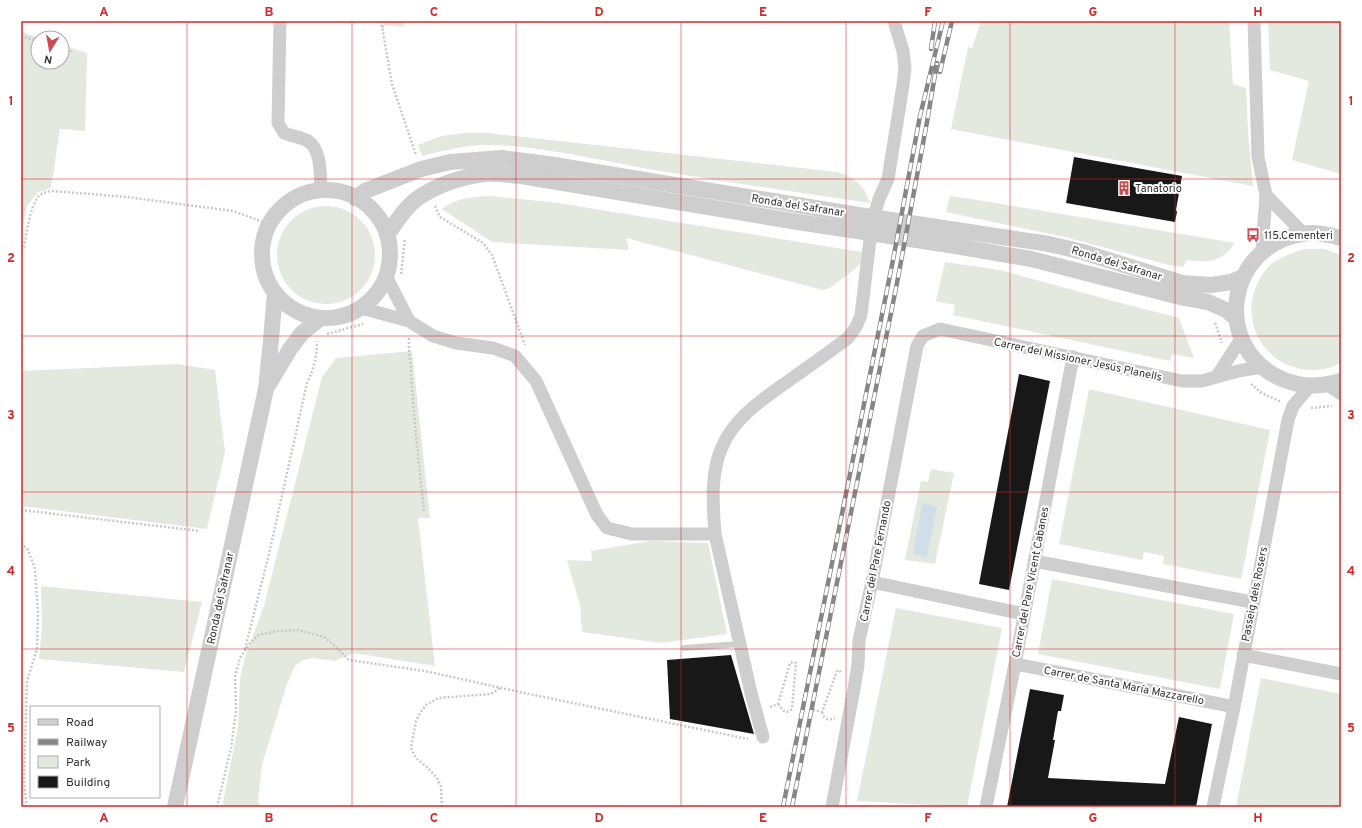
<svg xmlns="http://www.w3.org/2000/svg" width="1362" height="828" viewBox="0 0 1362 828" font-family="Overpass,sans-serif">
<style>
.green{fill:#e3e9de}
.water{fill:#d0dee9}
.building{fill:#181818}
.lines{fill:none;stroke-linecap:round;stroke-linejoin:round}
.path{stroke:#c8c8c8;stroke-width:2.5;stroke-dasharray:2 2;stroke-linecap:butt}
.service{stroke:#cecece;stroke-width:6}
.minor{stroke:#cecece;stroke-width:13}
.tertiary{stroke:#cecece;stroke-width:16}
.rail-casing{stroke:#868686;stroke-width:4.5}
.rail{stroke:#fff;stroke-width:3;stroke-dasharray:9;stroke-linecap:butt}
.grid{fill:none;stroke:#d62828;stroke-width:1;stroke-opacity:0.55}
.labels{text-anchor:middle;stroke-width:4;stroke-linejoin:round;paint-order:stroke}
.poi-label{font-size:11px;fill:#313131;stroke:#fff;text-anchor:start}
.street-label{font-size:11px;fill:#313131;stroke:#fff}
.neatline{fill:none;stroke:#d62828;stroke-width:1.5}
.grid-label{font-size:13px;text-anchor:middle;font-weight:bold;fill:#d62828}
</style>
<rect width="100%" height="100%" fill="#fff"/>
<!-- green -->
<path class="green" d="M387,21H405L404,27L388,26Z
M981,21H1229L1233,84L1246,88L1248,132L1253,186L951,129L968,47L972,48Z
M1268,21H1341V174L1292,160L1309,81L1270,70Z
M21,32L41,38H38V62H62V45L87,53L85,131L60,129L51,188L38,192L27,206L21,233Z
M464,133H488L837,172C853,176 865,186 870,203C800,192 730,183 660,171C605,162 549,147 493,145C469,144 445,150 422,156L418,145L442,136Z
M491,196L558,203L862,252L861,264L830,288L823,290L626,238L629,250L492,242L442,209C457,197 473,197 491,196Z
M950,196L965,198L1235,243C1222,262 1209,263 1187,260L1183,267L1169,265L1065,237L946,212Z
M277 255a49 49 0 1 1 98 0a49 49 0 1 1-98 0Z
M1304,249H1324L1341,255V363C1331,368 1320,371 1309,370C1305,370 1301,369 1297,368C1264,360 1244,325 1254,292C1257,283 1262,273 1269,266C1279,257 1292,253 1304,249Z
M945,262L1000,270L1117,302L1179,318L1194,358L1172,354L1170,361L953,315L955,305L936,301Z
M412,351L430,518H418L435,666L353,653L335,661L312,658L301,661L295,666L287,684L262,764L258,800L260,807H222L238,727L240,678L245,657L264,606L322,377L336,358Z
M178,364L215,370L225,452L207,529L21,506V371Z
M1089,389L1270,430L1241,579L1163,564L1164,556L1144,552L1142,560L1059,544Z
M931,469L954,473L935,564L905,560L921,481L928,482Z
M650,541L708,543L727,634L661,643L582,632L580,605L567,560L592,561L591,551Z
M1052,579L1234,614L1220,689L1038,654Z
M41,586L202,602L184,672L39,659L42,627Z
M896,608L1002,628L967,807L857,801Z
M1261,678L1341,694V807H1236Z"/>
<!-- water -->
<path class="water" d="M922,503L937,507L927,557L913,554Z"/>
<!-- building -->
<path class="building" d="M1074,157L1182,176L1176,210L1177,212L1175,222L1066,203Z
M1019,374L1050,381L1009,590L979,584Z
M731,655L754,734L670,719L667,660Z
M1030,689L1064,695L1061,711H1058L1053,740H1055L1048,778L1165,784L1179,717L1212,724L1196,807H1007Z"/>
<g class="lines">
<!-- path -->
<path class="path" d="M380,21L382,27L392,84L416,155
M382,27L391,21
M21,36L38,41
M62,49L73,52
M435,206L440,217L483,243L492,255L525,345
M21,250L24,247C27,232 29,210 38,197C41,193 47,192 52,191L127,197L233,211L269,224
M401,274L405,239
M1215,323L1222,343
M327,334L363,324
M409,338C408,350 411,362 411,374C414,420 419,465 424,511
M1251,384L1260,392L1281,402
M1311,408L1332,406
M21,510L200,531
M21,543L28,550L35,569L38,613L37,649L27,681L24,783L27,807
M245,649L269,554L307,383C314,368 317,357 317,341
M770,707L778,704L790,663L794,662L796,663L792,709L787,712L784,711L778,704
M813,710L822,712L837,671L839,670L842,674
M822,712C824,719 828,721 835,718
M217,807L231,748L236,711L235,676L240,658L250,643L259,635L277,631L298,630L324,637L335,646L349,660L425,671L524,693L748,739
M442,807L441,787L437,778L428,768L416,758L411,748L416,721L420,713L426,705L438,698L491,694L500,688"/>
<!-- service -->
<path class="service" d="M684,648L740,644"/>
<!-- minor -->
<path class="minor" d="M280,21L278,123L284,133C291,136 301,137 308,141C322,150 320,176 321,191
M1254,21L1258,157L1266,195L1262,251
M1266,195L1303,233
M386,276L409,321
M361,308L409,321L433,336L456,343L493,348L515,356L536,381L587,493L597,515L607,528L632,534H715
M1217,376L1241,339
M1328,385L1341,394
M1034,561L1252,602
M872,582L1024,614
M1243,655L1341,674
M1015,664L1220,704L1234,707
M763,737L751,693L715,534C713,506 710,474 722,447C735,416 765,398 791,379C810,366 829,352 848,338L856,327L861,315L872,223L879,199L888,179L903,85L905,68L903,51L894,21
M832,807L855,683L858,665L859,640L872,582L917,346L923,336L940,329L1182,381H1202L1238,371L1262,367
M986,807L1015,664L1073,357
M1213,807L1234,707L1288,420L1293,406L1310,386"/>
<!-- tertiary -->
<path class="tertiary" d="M262 254a64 64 0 1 1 128 0a64 64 0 1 1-128 0Z
M355,198L365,191L421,169L450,162L502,158L548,164L858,215L1049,244L1083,252L1182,283L1211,285L1231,282L1243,277
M387,235C396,223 405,207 418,198C437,185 462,177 484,174C496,173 509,175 521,176L798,222L949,245L1031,259L1180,297L1208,302L1226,310L1236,318
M1341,238C1328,235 1315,231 1302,234C1226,246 1211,348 1282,379C1302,388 1321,387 1341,381
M269,384L290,349L302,333L321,318
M175,807L266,389L271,340L275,293"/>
<defs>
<path id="rail" d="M931,49L935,21
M940,72L952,21
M783,807L893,260L920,116L943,21
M792,807L897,283L927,122L937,63"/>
</defs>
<!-- rail casing -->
<use href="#rail" class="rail-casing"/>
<!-- rail -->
<use href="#rail" class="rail"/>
</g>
<!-- grid -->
<path class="grid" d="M187,21V807M352,21V807M516,21V807M681,21V807M846,21V807M1010,21V807M1175,21V807M21,179H1341M21,336H1341M21,492H1341M21,649H1341"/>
<!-- icons -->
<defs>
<symbol id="building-bare" viewBox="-9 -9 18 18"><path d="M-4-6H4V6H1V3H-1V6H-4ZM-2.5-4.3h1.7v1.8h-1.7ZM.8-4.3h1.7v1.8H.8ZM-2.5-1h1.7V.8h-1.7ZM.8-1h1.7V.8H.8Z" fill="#d04b4f" stroke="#fff" stroke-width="2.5" paint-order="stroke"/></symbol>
<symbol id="bus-bare" viewBox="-9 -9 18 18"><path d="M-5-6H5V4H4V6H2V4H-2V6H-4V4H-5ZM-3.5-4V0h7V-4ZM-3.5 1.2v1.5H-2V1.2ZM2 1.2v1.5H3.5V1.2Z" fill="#d04b4f" stroke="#fff" stroke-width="2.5" paint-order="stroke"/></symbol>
</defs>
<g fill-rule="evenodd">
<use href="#building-bare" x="1114" y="178" width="20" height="20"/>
<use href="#bus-bare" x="1243" y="225" width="20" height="20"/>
</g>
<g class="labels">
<!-- poi labels -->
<g class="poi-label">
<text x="1135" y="192">Tanatorio</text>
<text x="1264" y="239">115.Cementeri</text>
</g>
<!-- street labels -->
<g class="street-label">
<text transform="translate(798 205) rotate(9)" y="4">Ronda del Safranar</text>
<text transform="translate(1117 263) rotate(17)" y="4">Ronda del Safranar</text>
<text transform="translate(1078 359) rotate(12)" y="4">Carrer del Missioner Jesús Planells</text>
<text transform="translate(875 561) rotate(-79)" y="4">Carrer del Pare Fernando</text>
<text transform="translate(1030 582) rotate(-79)" y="4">Carrer del Pare Vicent Cabanes</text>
<text transform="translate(1254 594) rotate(-79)" y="4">Passeig dels Rosers</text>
<text transform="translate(220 598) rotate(-78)" y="4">Ronda del Safranar</text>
<text transform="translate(1124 685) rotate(11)" y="4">Carrer de Santa María Mazzarello</text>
</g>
</g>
<!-- border -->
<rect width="1362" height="828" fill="none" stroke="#ffffff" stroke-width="44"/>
<!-- legend -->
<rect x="30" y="706" width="130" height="92" fill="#ffffff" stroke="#adadad"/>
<rect x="38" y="719" width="20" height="6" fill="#cecece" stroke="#adadad"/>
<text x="66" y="726" font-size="12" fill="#313131">Road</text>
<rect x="38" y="739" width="20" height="6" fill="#868686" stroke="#adadad"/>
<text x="66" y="746" font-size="12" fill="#313131">Railway</text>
<rect x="38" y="756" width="20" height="12" fill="#e3e9de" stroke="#adadad"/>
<text x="66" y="766" font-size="12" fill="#313131">Park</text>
<rect x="38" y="776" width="20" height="12" fill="#181818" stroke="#adadad"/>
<text x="66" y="786" font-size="12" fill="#313131">Building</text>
<!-- north arrow -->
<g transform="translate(50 50) rotate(191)"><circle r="19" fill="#ffffff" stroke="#adadad"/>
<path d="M0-3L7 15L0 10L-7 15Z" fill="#d04b4f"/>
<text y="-6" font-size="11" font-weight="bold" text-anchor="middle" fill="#313131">N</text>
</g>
<rect x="22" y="22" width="1318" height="784" class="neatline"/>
<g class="grid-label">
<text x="104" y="16">A</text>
<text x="269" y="16">B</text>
<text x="434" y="16">C</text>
<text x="599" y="16">D</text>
<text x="763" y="16">E</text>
<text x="928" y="16">F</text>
<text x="1093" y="16">G</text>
<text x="1258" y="16">H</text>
<text x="11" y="105">1</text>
<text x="1351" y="105">1</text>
<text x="11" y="262">2</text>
<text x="1351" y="262">2</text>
<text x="11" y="419">3</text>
<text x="1351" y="419">3</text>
<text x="11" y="575">4</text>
<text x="1351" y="575">4</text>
<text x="11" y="732">5</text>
<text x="1351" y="732">5</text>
<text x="104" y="822">A</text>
<text x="269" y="822">B</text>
<text x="434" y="822">C</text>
<text x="599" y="822">D</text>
<text x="763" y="822">E</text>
<text x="928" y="822">F</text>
<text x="1093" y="822">G</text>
<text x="1258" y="822">H</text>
</g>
</svg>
